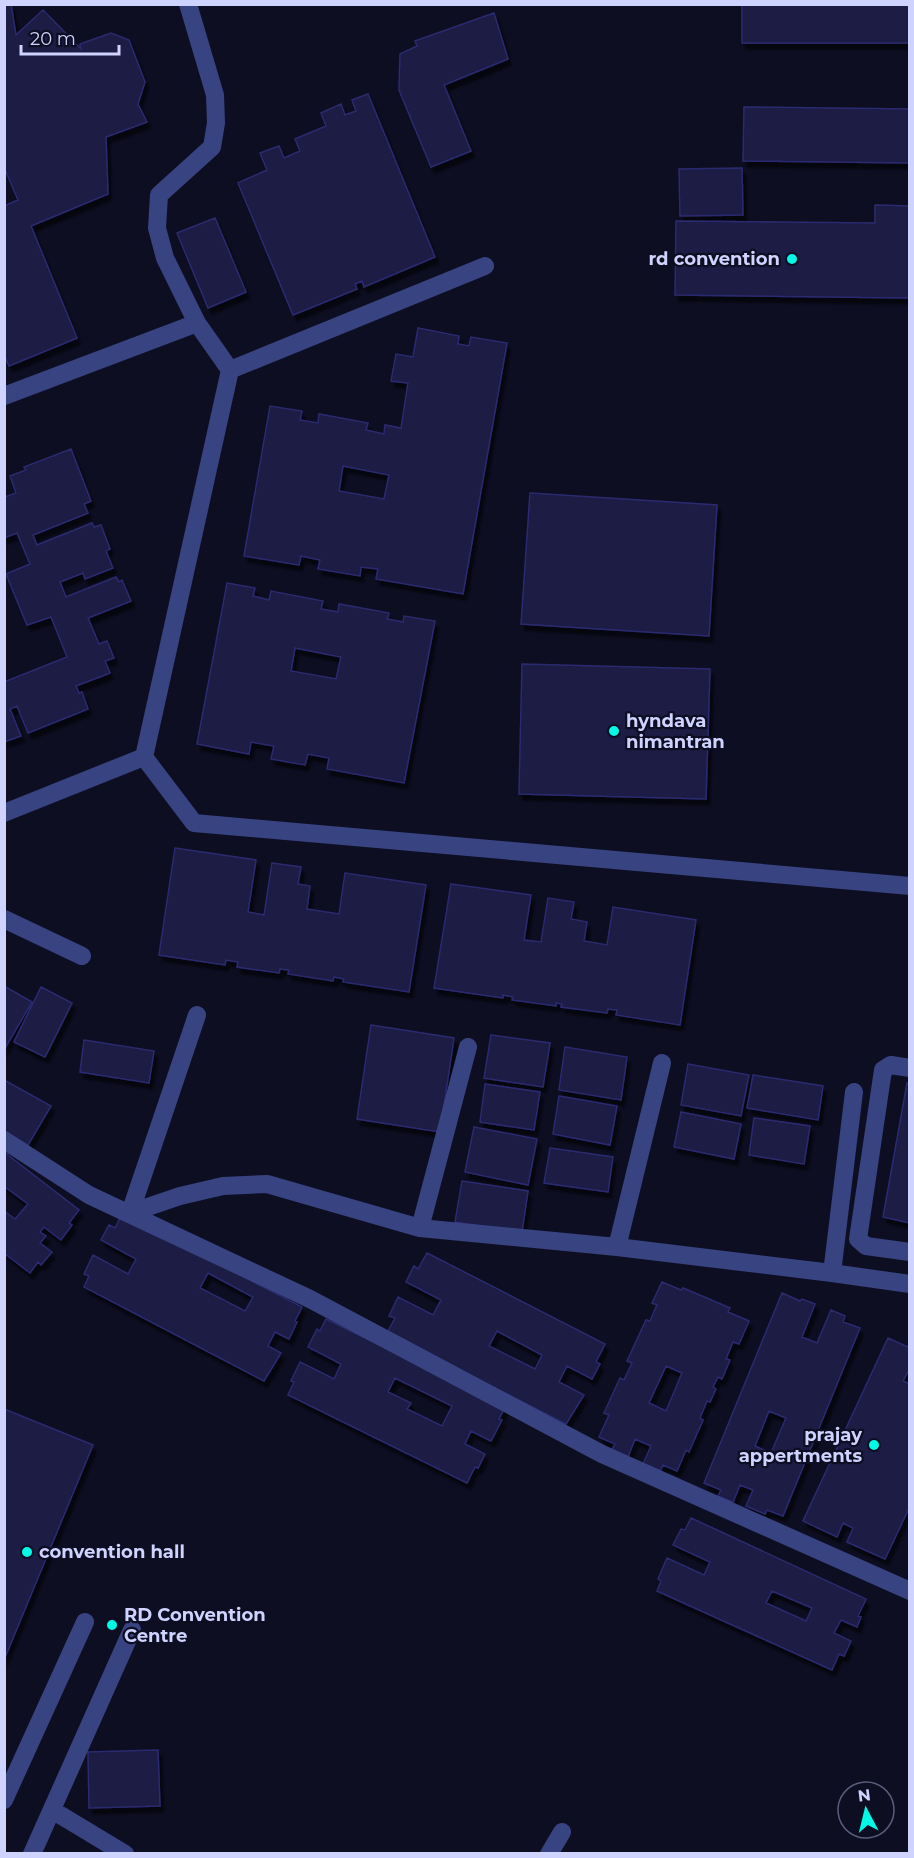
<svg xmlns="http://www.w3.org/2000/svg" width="914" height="1858" viewBox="0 0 914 1858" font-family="Montserrat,sans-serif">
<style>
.building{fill:#1a1a44;stroke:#2c2b70;stroke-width:1.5;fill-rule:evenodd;filter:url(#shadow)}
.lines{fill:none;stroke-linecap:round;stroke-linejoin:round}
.minor{stroke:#384382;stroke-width:18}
.poi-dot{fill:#00fae5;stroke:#0e0e23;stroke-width:2}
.labels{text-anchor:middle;stroke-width:4.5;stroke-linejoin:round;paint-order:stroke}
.poi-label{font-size:18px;font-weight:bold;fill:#cfd3ff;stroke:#0e0e23;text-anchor:start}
</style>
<defs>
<filter id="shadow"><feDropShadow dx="3.5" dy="6" stdDeviation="1.5" flood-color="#0009"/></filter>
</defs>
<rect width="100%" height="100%" fill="#0e0e23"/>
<!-- building -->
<path class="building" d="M4,4H11L16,35L43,10L81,49L80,44L111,33L129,40L145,82L138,104L147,122L106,137L108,194L31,226L77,338L9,366L4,354V206L18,200L4,167Z
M742,4H910V43H742Z
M494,13L508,59L444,85L471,151L431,167L399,90L400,54L417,46L415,41Z
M368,94L435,257L364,287L362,281L355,284L357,289L293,315L238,183L267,170L260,153L279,146L284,158L300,151L295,139L326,126L321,113L341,104L345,115L356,111L352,100Z
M744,107L910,109V163L743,161Z
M742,168L743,215L680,216L679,169Z
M875,205L910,206V298L675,295L676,221L875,223Z
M215,218L246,292L208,308L177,233Z
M418,328L459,336L458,344L469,346L471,337L507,343L463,594L376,579L378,569L361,567L360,576L318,569L320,560L301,556L299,565L244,556L270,406L302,411L300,420L318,423L319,414L368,423L366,430L384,434L385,425L401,428L408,383L391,381L396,354L413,357ZM343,466L389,475L384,499L339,491Z
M71,449L91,501L84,504L88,513L33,535L37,545L92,523L94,527L101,525L110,549L106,551L113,568L85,579L83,573L60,582L66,597L116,577L119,582L122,580L131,601L88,618L99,644L107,641L114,658L105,661L110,673L76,686L79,693L82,692L88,709L28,733L17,706L10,709L21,736L4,742V682L67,657L51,617L27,625L6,574L30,564L17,533L4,538V496L5,497L16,493L10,476L26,470L24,467Z
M530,493L717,505L709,636L521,624Z
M227,583L255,588L253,596L269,600L271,591L323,601L321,609L338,612L339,604L389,613L387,619L403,622L404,616L435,621L404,783L327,769L329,758L308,754L305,765L271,759L274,746L251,742L249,754L197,744ZM295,648L341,657L336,679L291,671Z
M522,664L710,669L706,799L519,794Z
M175,848L256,860L248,912L264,915L272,863L301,867L298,884L310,886L307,909L339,914L345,873L426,885L409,992L343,982L344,979L334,977L333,981L288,974L289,970L280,969L279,973L237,967L238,962L226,960L225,965L159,955Z
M451,884L531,895L524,940L541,942L548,898L574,902L571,919L587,922L584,941L607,945L613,907L696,920L680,1025L616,1015L617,1010L608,1009L607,1013L561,1007L562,1004L556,1003V1006L512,1000L513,997L503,995V998L434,988Z
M4,986L32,1002L4,1050Z
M41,987L72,1003L45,1057L14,1042Z
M371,1025L454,1038L440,1132L357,1119Z
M491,1035L550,1043L543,1087L484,1078Z
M84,1040L154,1051L149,1083L80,1072Z
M565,1047L627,1057L621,1100L559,1090Z
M688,1064L749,1075L741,1116L681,1105Z
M753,1075L823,1086L818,1120L747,1108Z
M4,1080L51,1106L28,1145L4,1132Z
M907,1083L910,1084V1223L883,1217Z
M485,1084L540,1092L534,1130L480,1122Z
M559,1096L617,1106L610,1145L553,1134Z
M681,1112L741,1124L734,1159L674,1147Z
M754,1118L810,1126L804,1164L749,1155Z
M474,1127L537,1139L528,1185L465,1172Z
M550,1148L613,1157L608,1192L544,1183Z
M4,1152L79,1210L69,1223L72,1225L61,1240L44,1227L40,1232L46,1236L40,1243L52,1252L41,1265L38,1262L30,1273L4,1253V1211L15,1219L28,1204L4,1186Z
M462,1181L528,1191L522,1232L455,1222Z
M122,1214L302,1307L295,1321L297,1322L289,1339L275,1332L268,1346L281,1353L264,1381L84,1287L89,1276L84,1274L93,1255L128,1274L136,1259L101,1240L109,1225L115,1228ZM208,1273L253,1297L245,1311L200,1288Z
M427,1253L605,1344L596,1362L600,1364L592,1379L567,1366L559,1382L584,1395L566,1424L387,1333L395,1318L389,1316L398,1297L433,1315L441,1300L406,1282L414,1266L418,1269ZM497,1331L542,1355L535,1369L489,1346Z
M662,1282L681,1290L683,1288L730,1308L728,1312L749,1321L739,1344L733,1342L726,1359L730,1360L722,1379L718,1377L713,1387L716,1389L710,1402L707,1401L700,1418L703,1420L689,1452L686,1450L677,1471L663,1465L660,1471L643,1464L651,1446L635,1439L628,1457L612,1450L615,1444L599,1437L609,1415L604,1413L620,1378L624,1380L632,1363L627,1361L646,1320L650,1321L657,1305L652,1303ZM666,1366L682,1373L666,1411L649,1403Z
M782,1293L800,1301L802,1299L815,1304L802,1337L817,1343L831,1310L845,1316L843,1322L860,1328L783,1516L767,1510L765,1514L746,1506L753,1490L740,1485L733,1502L718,1496L721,1490L704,1483ZM769,1411L786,1418L771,1453L755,1446Z
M326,1319L505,1407L499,1419L502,1420L491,1441L471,1431L465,1444L485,1454L478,1468L475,1467L467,1483L288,1395L294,1382L291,1381L300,1362L334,1379L341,1364L308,1347L317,1329L320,1331ZM395,1378L452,1406L442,1426L407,1409L411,1403L388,1392Z
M888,1338L910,1348V1368L903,1381L910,1384V1506L885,1559L847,1542L853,1528L843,1523L837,1537L803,1521Z
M4,1409L93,1445L4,1660Z
M691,1518L866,1599L858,1616L861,1617L857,1627L841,1620L834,1633L851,1641L844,1656L839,1654L832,1670L657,1591L661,1581L658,1579L667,1558L704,1575L710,1562L673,1545L681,1529L685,1530ZM772,1591L812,1608L806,1621L766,1603Z
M158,1750L160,1806L89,1808L88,1752Z"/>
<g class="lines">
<!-- minor -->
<path class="minor" d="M188,4L215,95L216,123L212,147L159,195L157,228L165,258L197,323L230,370
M4,396L197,323
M144,757L230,370L485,266
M4,813L144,757L194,823L910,886
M4,919L82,956
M910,1068L891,1065L883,1070L858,1239L866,1246L910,1252
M4,1140L89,1195L310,1299L602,1454L910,1591
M130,1213L180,1196L223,1186L267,1184L420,1228L617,1247L832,1273L910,1284
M130,1213L197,1015
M420,1228L468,1047
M617,1247L662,1063
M832,1273L854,1092
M4,1800L85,1622
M52,1810L125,1854
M32,1854L132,1630
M549,1854L562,1832"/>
</g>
<!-- markers -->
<g class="poi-dot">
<circle cx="792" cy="259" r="6"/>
<circle cx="614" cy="731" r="6"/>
<circle cx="874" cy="1445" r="6"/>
<circle cx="27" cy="1552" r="6"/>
<circle cx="112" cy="1625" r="6"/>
</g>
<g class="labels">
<!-- poi labels -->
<g class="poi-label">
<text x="780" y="265" text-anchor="end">rd convention</text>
<text x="626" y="727">hyndava<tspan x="626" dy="21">nimantran</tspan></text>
<text x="862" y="1441" text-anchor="end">prajay<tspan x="862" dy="21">appertments</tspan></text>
<text x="39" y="1558">convention hall</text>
<text x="124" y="1621">RD Convention<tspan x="124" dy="21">Centre</tspan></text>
</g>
</g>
<!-- border -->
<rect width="914" height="1858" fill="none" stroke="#cfd3ff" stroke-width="12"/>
<!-- north arrow -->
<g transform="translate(866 1810) rotate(353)"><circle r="28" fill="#0e0e23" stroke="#5b5d7b" stroke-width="1.5"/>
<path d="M0-4.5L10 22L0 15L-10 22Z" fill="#00fae5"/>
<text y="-9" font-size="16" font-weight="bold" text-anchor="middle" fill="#cfd3ff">N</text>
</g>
<!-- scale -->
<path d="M21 45v9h98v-9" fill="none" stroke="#cfd3ff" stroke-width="3"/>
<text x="30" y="45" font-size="18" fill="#cfd3ff" stroke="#0e0e23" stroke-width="4.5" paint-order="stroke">20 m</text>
</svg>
